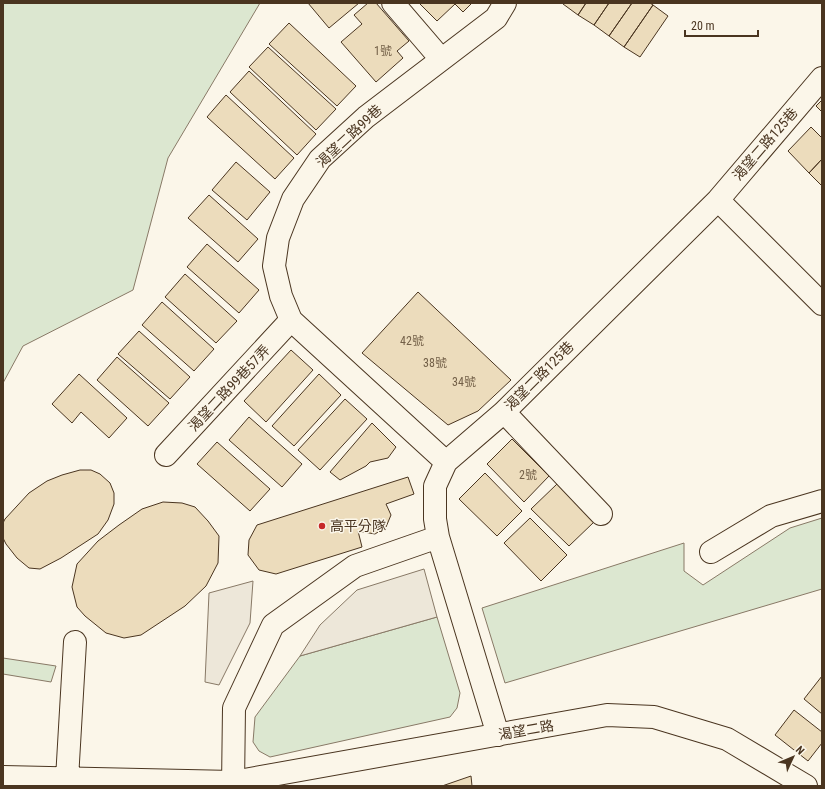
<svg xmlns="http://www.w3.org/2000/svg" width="825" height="789" viewBox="0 0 825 789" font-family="'Roboto Condensed','Noto Sans TC',sans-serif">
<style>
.green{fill:#dce7d0;stroke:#887966}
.parking{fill:#ede7d9;stroke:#887966}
.building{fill:#ecdcbc;stroke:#4a3520}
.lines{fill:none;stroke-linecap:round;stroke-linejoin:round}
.minor-casing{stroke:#4a3520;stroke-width:24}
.minor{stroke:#fbf6e9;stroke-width:22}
.poi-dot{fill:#c62828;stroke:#fbf6e9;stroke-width:1.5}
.labels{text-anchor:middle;stroke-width:3;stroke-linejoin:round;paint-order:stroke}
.number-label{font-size:12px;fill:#725f47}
.street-label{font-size:14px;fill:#4a3520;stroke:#fbf6e9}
.poi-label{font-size:14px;fill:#4a3520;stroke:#fbf6e9;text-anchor:start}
</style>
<rect width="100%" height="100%" fill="#fbf6e9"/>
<!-- green -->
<path class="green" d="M3,3H260L168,158L133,290L23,346L3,383Z
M822,518V589L505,683L482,608L684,543V571L703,585L790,528Z
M437,617L460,693L457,708L450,717L270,757L259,751L253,742L255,717L300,656Z
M3,658L56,666L51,682L3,674Z"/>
<!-- parking -->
<path class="parking" d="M424,569L437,617L300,656L320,625L357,590Z
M253,581L250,623L219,685L205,682L209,593Z"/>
<!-- building -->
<path class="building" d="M308,3H359L329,28Z
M368,3H376L409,41L397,51L403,58L376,82L341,42L362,24L354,15Z
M419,3H472L463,12L455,4L437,21Z
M564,3H586L578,15L563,4Z
M586,3H609L594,25L578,15Z
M609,3H632L609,36L594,25Z
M632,3H650L653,5L624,47L609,36Z
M653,5L668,16L640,57L624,47Z
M289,23L356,86L337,106L269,44Z
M268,47L336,109L316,130L249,67Z
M249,71L316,134L297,155L230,92Z
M226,95L294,158L275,179L207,117Z
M822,100V112L816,106Z
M811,127L822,138V159L809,173L788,151Z
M822,159V186L809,173Z
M236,162L270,192L247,220L212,190Z
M209,195L258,239L238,262L188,218Z
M207,244L259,290L239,313L187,267Z
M185,274L237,321L216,343L165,297Z
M418,292L511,380L478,411L448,425L362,353Z
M162,302L214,349L194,371L142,325Z
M139,331L190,377L170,399L118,354Z
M291,350L313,370L266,422L244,401Z
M117,357L169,403L148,426L97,380Z
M79,374L127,418L109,438L81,412L72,423L52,404Z
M319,374L341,395L294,446L272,426Z
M345,399L367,419L320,470L298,450Z
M249,417L302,464L282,487L229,440Z
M372,423L396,447L388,458L370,462L366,466L340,480L330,472Z
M512,439L549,476L524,502L487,464Z
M217,442L270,489L250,511L197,464Z
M80,470H91L100,474L110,483L114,493V504L108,520L98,534L61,558L40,569L29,568L17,558L6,544L3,538V523L5,519L29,493L47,481L62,475Z
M485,473L522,511L497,536L459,499Z
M408,477L414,494L386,504L391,515L386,527L375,534L358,531L362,547L276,574L259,570L248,555L249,540L257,525Z
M557,484L594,522L569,546L531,509Z
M163,502L182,503L195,507L208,521L219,536L218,563L206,586L185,606L141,635L124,638L106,633L85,616L77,607L72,587L77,564L98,541L119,525L142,509Z
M530,518L567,555L541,581L504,543Z
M822,676V714L804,699Z
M794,710L822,732V743L808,761L775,735Z
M471,776L472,786H442Z"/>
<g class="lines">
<defs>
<path id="minor" d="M393,3L441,59
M718,200L822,304
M504,412L601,514
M166,455L291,320
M446,462L291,320L281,296L274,266L278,238L293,199L320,159L366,117L496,18L505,3
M711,552L771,516L822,501
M498,735L438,537L435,519V486L446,462L504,412L718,200L822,78
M3,777L233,782L607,715L654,717L727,739L806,786
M67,779L75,642
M233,786L234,708L273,625L355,566L438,537"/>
</defs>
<!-- minor casing -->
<use href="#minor" class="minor-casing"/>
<!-- minor -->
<use href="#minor" class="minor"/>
</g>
<!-- markers -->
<circle class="poi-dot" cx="322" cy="526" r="4"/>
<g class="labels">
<!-- number labels -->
<g class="number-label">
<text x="383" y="55">1號</text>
<text x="412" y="345">42號</text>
<text x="435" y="367">38號</text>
<text x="464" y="386">34號</text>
<text x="528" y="479">2號</text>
</g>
<!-- street labels -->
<g class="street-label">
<text transform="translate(349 136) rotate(-43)" y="5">渴望二路99巷</text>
<text transform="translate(765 144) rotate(-49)" y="5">渴望二路125巷</text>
<text transform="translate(539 376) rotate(-45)" y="5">渴望二路125巷</text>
<text transform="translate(229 388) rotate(-47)" y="5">渴望二路99巷57弄</text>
<text transform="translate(526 730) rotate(-10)" y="5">渴望二路</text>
</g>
<!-- poi labels -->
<g class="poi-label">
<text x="330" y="531">高平分隊</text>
</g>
</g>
<!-- border -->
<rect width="825" height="789" fill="none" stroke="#4a3520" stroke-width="8"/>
<!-- north arrow -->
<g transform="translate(793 757) rotate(46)" stroke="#fbf6e9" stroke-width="3" paint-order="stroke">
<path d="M0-3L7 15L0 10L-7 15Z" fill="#4a3520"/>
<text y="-6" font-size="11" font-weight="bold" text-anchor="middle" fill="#4a3520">N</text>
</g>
<!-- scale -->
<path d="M685 30v6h73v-6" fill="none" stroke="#4a3520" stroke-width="2"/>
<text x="691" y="30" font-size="12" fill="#4a3520" stroke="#fbf6e9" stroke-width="3" paint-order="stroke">20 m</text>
</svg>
